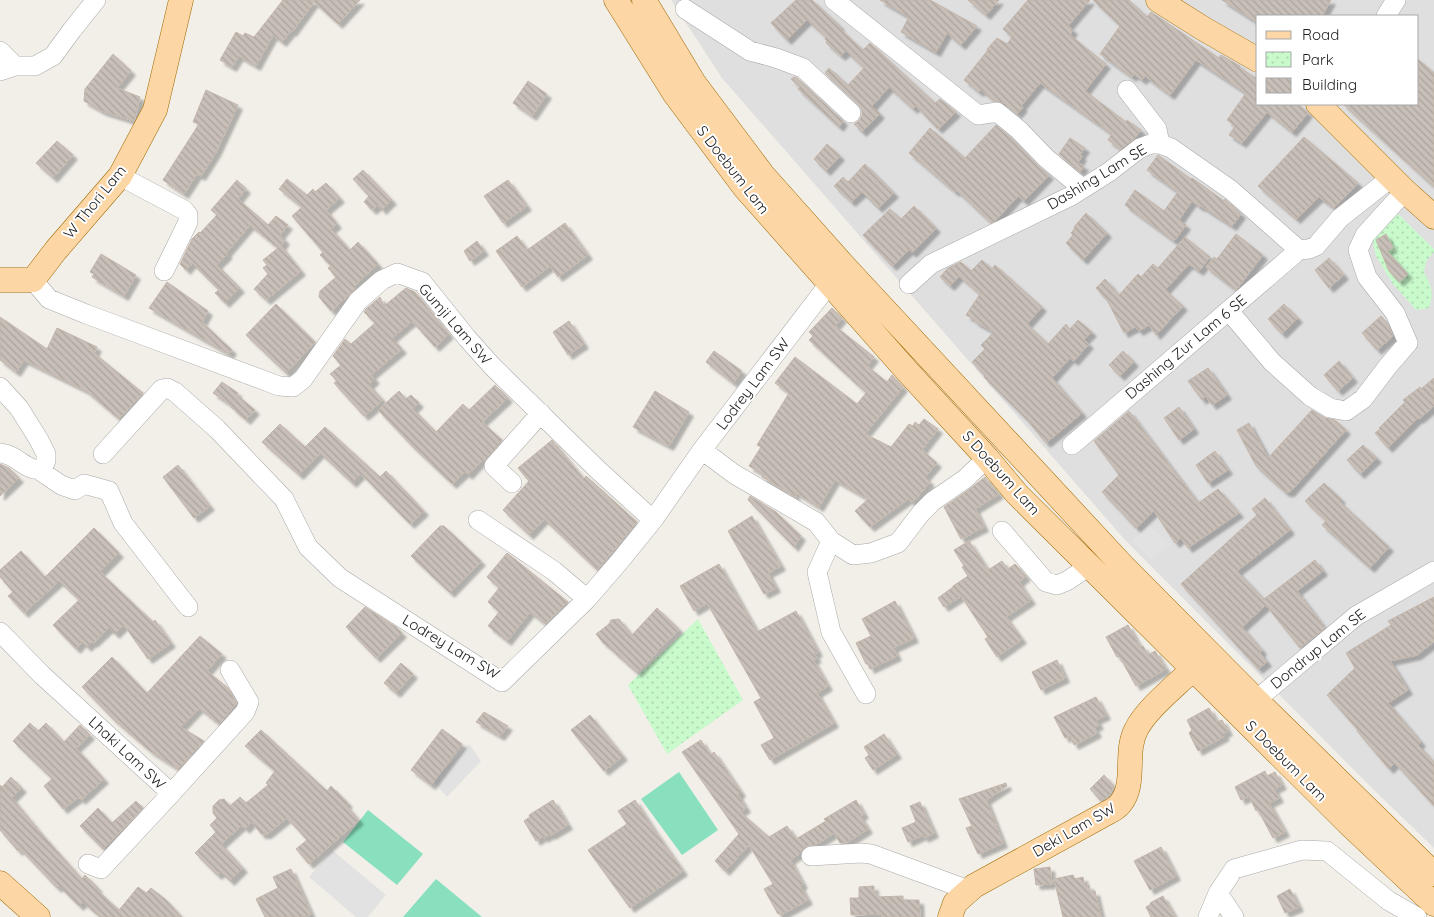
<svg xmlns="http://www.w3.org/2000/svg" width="1434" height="917" viewBox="0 0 1434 917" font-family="Quicksand,sans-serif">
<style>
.residential{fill:#e0dfdf;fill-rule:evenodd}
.park{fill:url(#park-dots)}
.pitch{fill:#88e0be}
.parking{fill:#e2e2e2}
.building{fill:url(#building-back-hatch);stroke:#c4b6ab;filter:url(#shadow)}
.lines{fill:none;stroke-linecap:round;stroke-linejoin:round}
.minor-casing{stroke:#a9a9a9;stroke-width:20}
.major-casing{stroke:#a06b00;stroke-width:25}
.minor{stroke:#fff;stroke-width:19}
.major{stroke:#fcd6a4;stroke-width:24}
.labels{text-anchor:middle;stroke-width:4;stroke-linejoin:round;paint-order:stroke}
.street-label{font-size:15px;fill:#222;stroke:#fff}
</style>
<defs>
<pattern id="park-dots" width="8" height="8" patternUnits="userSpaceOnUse" patternTransform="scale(1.25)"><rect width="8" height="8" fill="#c8facc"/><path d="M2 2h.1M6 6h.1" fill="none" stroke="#acd6af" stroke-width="1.8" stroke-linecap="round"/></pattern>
<pattern id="building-back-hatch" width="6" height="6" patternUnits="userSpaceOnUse" patternTransform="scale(1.25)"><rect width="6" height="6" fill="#c7bfb8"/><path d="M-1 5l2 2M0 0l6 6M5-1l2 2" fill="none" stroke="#aba49e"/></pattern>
<filter id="shadow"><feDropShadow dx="4.5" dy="4.5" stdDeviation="1" flood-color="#0004"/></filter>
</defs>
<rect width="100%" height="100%" fill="#f2efe9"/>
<!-- residential -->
<path class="residential" d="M671,0H1434V848L1375,791L1125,540L722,78ZM1258,16H1418V104H1258Z"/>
<!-- park -->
<path class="park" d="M1396,212L1434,249V252L1426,261L1424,272C1432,288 1434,291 1429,308L1416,310L1393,284L1376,256L1371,233Z
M698,619L743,700L667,754L628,685Z"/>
<!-- pitch -->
<path class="pitch" d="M679,772L718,830L682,855L641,799Z
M368,810L423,854L397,885L343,842Z
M436,879L482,917H403Z"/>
<!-- parking -->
<path class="parking" d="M1148,525L1170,544L1151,559L1131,541Z
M469,744L481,761L447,797L433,781Z
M332,850L386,895L368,917H356L309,877Z"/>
<!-- building -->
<path class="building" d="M283,0H360L338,24L314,2L292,32L291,31L282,42L273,35L256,66L239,56L232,67L220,60L236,32L243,36L245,33L254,37Z
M796,0H812L840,26L839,28L863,50L870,43L935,103L940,99L956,112L938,129L916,106L913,109L889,87L872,106L880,114L862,132L854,124L859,121L862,116V110L859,105L825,73L829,68L848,85L864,68L846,51L841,56L826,43L827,41L825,39L826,37L807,20L787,40L771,23Z
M880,0H930L977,26L961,45L947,33L936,52L901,32L909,17Z
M968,0H999L986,15Z
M1028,0H1090L1068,26L1073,30L1070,35L1106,64L1085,91L1126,122L1127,120L1141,130L1135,138L1120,149L1108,140L1112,134L1040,83L1021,106L1023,107L1017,114L1004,103L995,101L981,90L979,92L964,80L988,50L987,49L997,38L1007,44L1012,37L1003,29Z
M1093,0H1129L1147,17L1151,12L1219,58L1221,55L1240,66L1239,67L1256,78L1258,76V104H1298L1308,113L1292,132L1267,112L1242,143L1229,135L1235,126L1227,120L1246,93L1196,60L1170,95L1145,76L1142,80L1134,74L1132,77L1100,54L1120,26Z
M1222,0H1331L1322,16H1258V23Z
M113,54L131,71L117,88L140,97L134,121L102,111L84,101L85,89Z
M1418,59L1434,73V187L1343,104H1418Z
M794,77L797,78L843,121L839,127L798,89L800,87L791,79Z
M528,81L547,94L532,116L513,103Z
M206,90L238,105L216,152L201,176L197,174L184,194L163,180L199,124L193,122Z
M996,125L1011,138L1038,166L1049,175L1024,201L1018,196L995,221L991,223L956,190L955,192L909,153L930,128L965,158Z
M1304,137L1358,183L1334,208L1319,197L1296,219L1258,186Z
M1070,138L1085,148L1080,155L1082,156L1078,163L1084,166L1080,172L1059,154Z
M57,141L73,155L53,178L36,163Z
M827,144L840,156L826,171L814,159Z
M1158,155L1191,179L1192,178L1224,201L1225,199L1241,214L1232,226L1201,206L1200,207L1192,201L1179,220L1186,225L1174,241L1125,205L1135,190L1164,211L1178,192L1147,170Z
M865,164L894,193L878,208L862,192L851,202L834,186L843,177L848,182Z
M363,170L392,200L382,210L378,205L372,210L364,202L369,196L353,179Z
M287,179L307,195L313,189L315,192L326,183L340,198L326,210L337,224L331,229L350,250L358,242L378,264L354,286L356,288L331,311L319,297L320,291L336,277L328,268L331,266L320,255L323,252L292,216L302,207L279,189Z
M237,180L246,189L238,199L268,225L276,216L288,225L280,235L285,240L281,246L301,271L266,300L254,289L268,274L263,268L267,265L263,260L278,248L250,225L226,253L228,254L217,265L240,288L225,303L215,293L219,290L192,263L186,270L180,264L192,239L199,232L200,233L217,215L211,210Z
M508,180L527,206L503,223L484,196Z
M914,206L936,228L912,253L909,250L892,266L863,235L890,209L901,219Z
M1086,213L1107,233L1083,260L1066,243L1073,235L1071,233L1075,228L1074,227Z
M565,223L588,255L558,277L550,266L522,287L496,251L517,236L527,250Z
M1236,234L1263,255L1236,290L1206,267L1214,257L1217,259Z
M1386,234L1393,248L1387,251L1408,274L1399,282L1389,271L1376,240Z
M1185,237L1210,257L1199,271L1189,264L1165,290L1183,306L1156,335L1149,325L1139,331L1135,327L1124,333L1107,300L1096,288L1105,279L1119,295L1138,274L1141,277L1153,264L1158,268Z
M477,241L484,251L470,261L464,251Z
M101,254L136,275L124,296L92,277L94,274L90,272Z
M1329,258L1344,275L1329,288L1315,270Z
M982,260L992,269L995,265L1042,307L1027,324L1048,344L1066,324L1070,329L1078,320L1092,332L1084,340L1089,344L1074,361L1070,358L1052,378L1082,413L1046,443L1028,421L984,377L985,376L972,362L985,349L981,345L994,332L974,321L975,320L966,315L980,294L959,276L950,286L940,277L948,268L961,262L971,271Z
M167,282L208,311L202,322L232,350L229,354L149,308Z
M406,288L415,292L449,334L435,347L412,321L392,338L402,349L371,375L375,379L369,385L383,400L364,416L334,383L337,381L330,374L341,365L333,356L345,339L351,344L375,323L364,312L366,309L380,297L384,306Z
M276,304L315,342L286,373L246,335Z
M1284,304L1298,318L1282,334L1268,319Z
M832,308L842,318L835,326L874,357L867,366L887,382L892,375L903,387L865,434L891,447L909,424L913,426L915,422L919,425L924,419L938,429L922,450L937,463L925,477L930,482L914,501H910L908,499L870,527L855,511L868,499L835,480L819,507L793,491L796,497L762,477L764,475L749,466L761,447L757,445L789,393L775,383L795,357L857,404L866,393L809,340L813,336L809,332Z
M1381,316L1387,323L1393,336L1377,350L1362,333Z
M0,317L47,349L57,328L97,347L94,353L143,393L119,419L85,390L24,360L16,372L0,360Z
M569,321L584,344L568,355L553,332Z
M714,351L742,371L733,383L706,362Z
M1123,351L1134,362L1120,376L1109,365Z
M1339,361L1353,378L1338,391L1324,375Z
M1208,368L1227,395L1212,405L1206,396L1202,400L1188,381Z
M1434,378V406L1419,419L1418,418L1388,448L1375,433L1380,429L1379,428L1405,402L1403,400L1420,387L1421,389Z
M222,382L238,393L236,394L255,410L246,420L231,407L232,406L213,393Z
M495,385L508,398L482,422L502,440L484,462L482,460L468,475L465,472L452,484L413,447L378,410L399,391L406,399L411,395L419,403L413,409L436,432L463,404L469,410Z
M655,391L689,412L669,446L633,427Z
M1179,407L1194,429L1179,440L1164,418Z
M1312,410L1325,418L1335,420L1346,430L1290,492H1285L1256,466L1237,430L1249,423L1268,458Z
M1129,411L1198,503L1218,489L1239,513L1188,548L1181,538L1175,543L1154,511L1136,528L1102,492L1119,475L1094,441Z
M280,424L305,447L325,427L380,477L386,471L424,511L410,524L361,474L352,483L320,453L299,475L262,442Z
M552,440L584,479L586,476L637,522L597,570L544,519L529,535L503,510L529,481L518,468Z
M1363,445L1377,458L1360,474L1347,460Z
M1215,451L1228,470L1208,483L1196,465Z
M0,464L9,468L19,478L0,496Z
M178,465L210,506L194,518L163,477Z
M985,477L999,494L975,509L984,527L961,539L944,507L971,488Z
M1324,483L1341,499L1339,501L1389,547L1370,568L1322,525L1326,521L1305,501Z
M750,496L776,512L801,536L794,547L748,500Z
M1265,498L1290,530L1237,571L1264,599L1315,560L1323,571L1297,591L1325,628L1300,648L1266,605L1242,627L1262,650L1260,653L1267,662L1258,669L1181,584L1257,515L1252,509Z
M752,516L781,566L768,573L776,588L764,594L728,531Z
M440,526H444L481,561L450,593L411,556Z
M94,528L119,553L100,572L153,622L155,620L171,643L148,659L124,625L115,634L109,628L93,643L92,642L87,647L82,642L76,649L53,625L79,600L59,581L24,613L8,596L13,592L0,577V570L21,551L45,577Z
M969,541L988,570L1002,561L1008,569L1015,564L1026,576L1019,582L1031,600L1006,617L1022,639L997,657L985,639L988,637L961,596L944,607L938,598L953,587V586L968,576L962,567L964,566L954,550Z
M507,553L568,602L545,624L530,612L507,641L488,626L499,612L488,602L499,588L487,577Z
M719,564L757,632L796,611L818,652L814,654L817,658L813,660L828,686L817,693L834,723L770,760L761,745L774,738L754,702L761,698L707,603L694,611L680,586Z
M1434,597V642L1417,655L1390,661L1408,690L1388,703L1421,742L1418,745L1434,762V806L1395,763L1389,769L1357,731L1358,730L1327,695L1355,668L1346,653L1391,625L1388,621Z
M895,601L914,638L893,648L897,656L870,669L868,664H866L856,643L871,636L862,619Z
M365,607L396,627L402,633L376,658L346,627Z
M657,608L679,629L637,673L605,644H604L596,634L609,624L611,620L619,619L632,635Z
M1128,625L1140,647L1143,646L1148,655L1155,651L1166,669L1136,686L1119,656L1117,657L1106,637Z
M200,636L222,654L207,671L228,688L236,703L219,724L199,708L181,727L204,741L178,769L150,751L114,720L82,687L112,657L147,693Z
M1057,660L1065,678L1041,690L1032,672Z
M401,663L413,674L396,693L384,683Z
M1096,697L1106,715L1096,720L1099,725L1094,727L1097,733L1074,745L1070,736L1065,738L1054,717Z
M1209,708L1217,722L1222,720L1228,731L1223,734L1225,736L1198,751L1189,733L1192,730L1187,720Z
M484,712L508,726L500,736L476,722Z
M590,715L623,756L604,771L571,730Z
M30,723L38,731L46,723L64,742L80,725L90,735L76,748L104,779L81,800L79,797L63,809L44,786L52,779L13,741Z
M442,729L462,744L431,785L411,770Z
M261,730L327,791L331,786L348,803L346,805L359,820L309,864L296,849L307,840L287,818L267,834H261L252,822L245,829L242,825L221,844L243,868L230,881L221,872L217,875L195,853L216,832L210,825L217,818L213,813V806L219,800L224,799L230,806L240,797L246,803L268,785L266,783L275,771L245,746Z
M884,734L897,754L873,770L865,758L869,755L864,747Z
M701,740L710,755L714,752L741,792L738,795L746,808L740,812L769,837L787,826L796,839L826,821L824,819L856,800L864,814L860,816L868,829L846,843H840L834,833L815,845L805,846L800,853L790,860L803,884L800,886L808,900L781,915L780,913L778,914L764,889L773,884L749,845L725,871L715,861L739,834L682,752Z
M1265,771L1267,776L1275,772L1282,785L1274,789L1279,798L1269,803L1285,832L1273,838L1258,810L1256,811L1249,796L1241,800L1235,787Z
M1104,775L1114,786L1109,796L1101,801L1090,789Z
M11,777L22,788L12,798L40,832L82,879L85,875L98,888L96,889L119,910L138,887L146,893L151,888L165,899L182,917H100L83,902L79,906L59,886L57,888L20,849L18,851L0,830V785L2,787Z
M1006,783L1007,786L986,800L1003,843L978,854L966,828L972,826L959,799Z
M553,800L568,825L551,835L550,834L544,838L543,836L536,841L524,821L530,817L529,815Z
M635,800L653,828L683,871L630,908L588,850L627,824L618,811Z
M136,801L143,808L103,849L80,826L98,808L112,823Z
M920,802L934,833L924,838L923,835L908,842L902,828L916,822L910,806Z
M1161,847L1176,876L1150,890L1134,861Z
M1050,867L1052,884L1036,885L1034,869Z
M291,869L311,914L304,917H265L256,899L278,888L273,877Z
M1073,875L1075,879L1083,877L1085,886L1089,885L1090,893L1095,891L1101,917H1063L1054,879Z
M874,886V894H877V897L903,896V900H919L920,917H882V914L851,915L850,898H859V887Z
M1290,889L1299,907L1285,913L1277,896Z
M1163,896L1175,917H1151L1146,907L1151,904L1150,903Z"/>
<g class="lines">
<defs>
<path id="minor" d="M834,0L978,115L997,112L1019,130L1046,158L1082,188
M685,9L750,51L776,58L803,68L851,113
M1386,16L1396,0
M0,51L15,66
M0,71L15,66H35L53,56L72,30L96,0
M1127,90L1157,129L1160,144
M120,176L184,210L188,215V222L164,271
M33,280L49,299L86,314L279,386L293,387L303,379L358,301L382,280L397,273L422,282L467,338L492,366L597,469L653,520
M909,284L931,264L1071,196L1109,172L1140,148L1151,144H1160L1171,148L1231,190L1299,250L1309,249L1316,246L1340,218L1392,177
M1229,311L1272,362L1310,396L1330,408L1346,411L1363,399L1388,366L1408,343L1395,313L1367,277L1358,250L1365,235L1405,191
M0,387L19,408L39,440L46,454V461L42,469C27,473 17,454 0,453
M1072,445L1299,250
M702,450L734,474L816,522L831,541L853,555L871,553L898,543L921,513L933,501L965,479L987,458
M103,454L162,389L167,388L175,392L217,429L284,499L308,547L340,578L502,682L587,599L619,562L653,520L702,450L829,284
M39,470L61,485L75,490L84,484L109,491L123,523L188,607
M512,483L494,466L541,413
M478,520L554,571L587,599
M1002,531L1046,582L1057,585L1067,581L1089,566
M831,541L817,572L831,632L866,694
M0,632L42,675L171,793
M1256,700L1356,616L1434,571
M811,856L861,853L871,854L960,887L966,892
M88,864L101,869L168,797L245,712L249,702L230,670
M1218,893L1234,917
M1208,917L1218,893L1234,869L1302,850L1327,851L1389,901L1417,917"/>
<path id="major" d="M616,0L674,93L745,188L907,371L987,458L1017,494L1351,826L1434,904
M644,0L694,83L763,175L845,267L1122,565L1256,700L1434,874
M1158,0L1204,29L1258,60
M1318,104L1405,191L1434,217
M0,280H33L56,250L120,176L155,110L181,0
M0,883L38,917
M950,917L955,903L974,886L1107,813C1111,811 1117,808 1120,804C1137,784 1124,753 1136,730C1146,709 1177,685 1194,668"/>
</defs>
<!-- minor casing -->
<use href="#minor" class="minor-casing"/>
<!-- major casing -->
<use href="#major" class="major-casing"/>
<!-- minor -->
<use href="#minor" class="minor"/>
<!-- major -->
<use href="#major" class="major"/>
</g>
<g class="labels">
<!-- street labels -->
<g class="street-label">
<text transform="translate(733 170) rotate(52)" y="5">S Doebum Lam</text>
<text transform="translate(1097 177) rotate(-31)" y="5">Dashing Lam SE</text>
<text transform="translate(95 202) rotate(-51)" y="5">W Thori Lam</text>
<text transform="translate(455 324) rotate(49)" y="5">Gumji Lam SW</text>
<text transform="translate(1186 347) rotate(-40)" y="5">Dashing Zur Lam 6 SE</text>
<text transform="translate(753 384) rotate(-53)" y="5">Lodrey Lam SW</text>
<text transform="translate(1001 473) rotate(48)" y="5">S Doebum Lam</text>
<text transform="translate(451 647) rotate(31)" y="5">Lodrey Lam SW</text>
<text transform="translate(1318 649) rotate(-39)" y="5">Dondrup Lam SE</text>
<text transform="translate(127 753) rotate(43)" y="5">Lhaki Lam SW</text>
<text transform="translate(1286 761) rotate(45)" y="5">S Doebum Lam</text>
<text transform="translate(1074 830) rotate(-30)" y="5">Deki Lam SW</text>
</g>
</g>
<!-- legend -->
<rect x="1256" y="15" width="162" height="90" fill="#ffffff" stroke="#a7a7a7"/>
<rect x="1266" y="31" width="25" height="8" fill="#fcd6a4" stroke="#a7a7a7"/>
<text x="1302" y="40" font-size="15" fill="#222222">Road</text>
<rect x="1266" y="52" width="25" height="15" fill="url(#park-dots)" stroke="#a7a7a7"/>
<text x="1302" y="65" font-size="15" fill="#222222">Park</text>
<rect x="1266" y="78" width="25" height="15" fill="url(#building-back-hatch)" stroke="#a7a7a7"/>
<text x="1302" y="90" font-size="15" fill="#222222">Building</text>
</svg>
